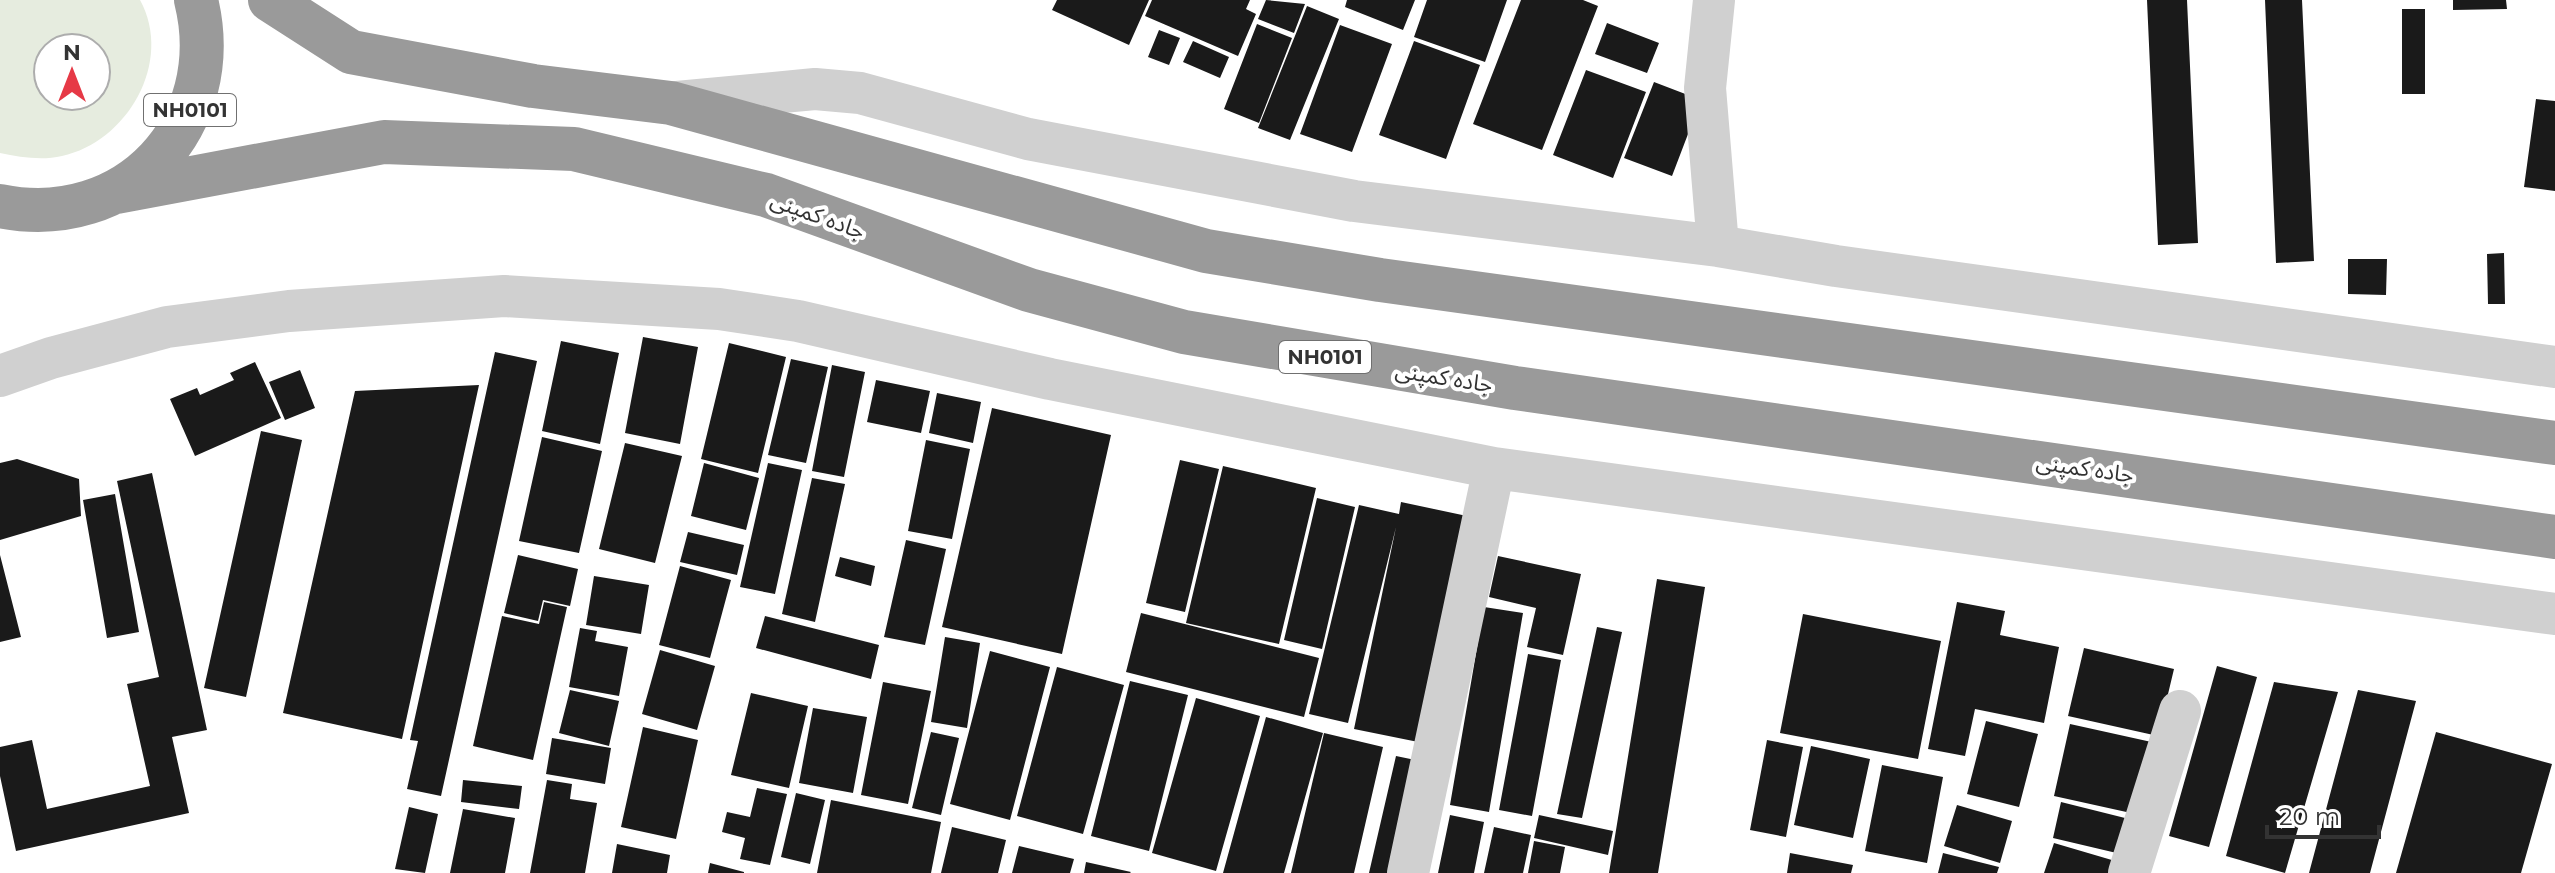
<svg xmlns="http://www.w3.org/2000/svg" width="2555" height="873" viewBox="0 0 2555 873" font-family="Montserrat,'Noto Sans Arabic',sans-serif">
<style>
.green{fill:#e6ecdf;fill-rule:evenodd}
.building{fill:#1a1a1a}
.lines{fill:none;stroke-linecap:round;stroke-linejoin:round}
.minor{stroke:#d0d0d0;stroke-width:42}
.highway{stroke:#9a9a9a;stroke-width:44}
.labels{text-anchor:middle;stroke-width:8;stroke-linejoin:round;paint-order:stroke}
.shield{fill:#fff;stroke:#707070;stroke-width:2}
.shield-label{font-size:20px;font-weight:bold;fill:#333}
.street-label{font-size:22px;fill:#333;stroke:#fff}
</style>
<rect width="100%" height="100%" fill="#fff"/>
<!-- green -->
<path class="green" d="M0,0H140C174,62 127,142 62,156C41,161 20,157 0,153ZM48,48H96V96H48Z"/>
<!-- building -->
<path class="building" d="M1057,0H1149L1129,45L1052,10Z
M1152,0H1250L1246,9L1256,14L1238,56L1145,16Z
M1266,0L1305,4L1294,33L1258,19Z
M1347,0H1415L1403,30L1345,7Z
M1427,0H1507L1485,62L1414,37Z
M1521,0H1583L1598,6L1542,150L1473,124Z
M2147,0H2187L2198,243L2158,245Z
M2265,0H2302L2314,261L2276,263Z
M2453,0H2506L2507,9L2453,10Z
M1307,6L1339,19L1290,140L1258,128Z
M2402,9H2425V94H2402Z
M1607,23L1659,43L1647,73L1595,54Z
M1257,24L1292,38L1259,123L1224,109Z
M1340,25L1392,44L1352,152L1300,134Z
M1159,30L1180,38L1169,65L1148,57Z
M1193,41L1229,57L1220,78L1183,62Z
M1414,41L1480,65L1446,159L1379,135Z
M1586,70L1646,92L1613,178L1553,155Z
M1654,82L1701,100L1672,176L1624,158Z
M2536,99L2555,101V191L2524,187Z
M2504,253L2505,304H2488L2487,254Z
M2348,259H2387L2386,295L2348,294Z
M643,337L698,347L680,444L625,433Z
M561,341L619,353L600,444L542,431Z
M729,343L786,357L758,473L701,459Z
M495,352L537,361L441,796L407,789L418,741L410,740Z
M791,359L828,367L806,463L768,455Z
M255,362L281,418L195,456L170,399L197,388L200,395L234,380L230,373Z
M832,365L865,372L844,477L812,471Z
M300,370L315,408L285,420L269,382Z
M876,380L930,391L921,433L867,422Z
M479,385L402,739L283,713L355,391Z
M937,393L981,402L973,443L929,433Z
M992,408L1111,435L1062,654L942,627Z
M261,431L302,440L246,697L204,688Z
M542,437L602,451L579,553L519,541Z
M926,440L970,449L952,539L908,531Z
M625,443L682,456L655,563L599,549Z
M17,459L79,479L81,516L0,540V463Z
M1180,460L1219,469L1185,612L1146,603Z
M704,463L759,478L746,530L691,516Z
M768,463L802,470L775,594L740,587Z
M1223,466L1316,488L1279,644L1186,623Z
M152,473L207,730L172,737L189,813L16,851L0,776V747L32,740L47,809L150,786L127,684L159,677L117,481Z
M812,478L845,484L815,622L782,614Z
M115,494L139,632L107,638L83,500Z
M1317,498L1355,507L1322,649L1284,640Z
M1401,502L1481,519L1433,745L1354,729L1396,527L1348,723L1309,714L1359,505L1399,514Z
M688,532L744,545L737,575L680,562Z
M906,540L946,549L925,645L884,637Z
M0,555L21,637L0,642Z
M518,555L578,569L570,606L543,600L538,621L504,613Z
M1498,556L1581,574L1563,655L1527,647L1536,608L1489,597Z
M840,557L875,566L871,586L835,576Z
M680,566L731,580L710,658L659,645Z
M594,576L649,585L641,634L586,625Z
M1657,579L1705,587L1658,873H1609Z
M544,602L567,607L533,760L473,746L502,616L539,624Z
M1957,602L2005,611L2000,635L2059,647L2044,723L1975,709L1965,756L1928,749Z
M1484,607L1523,613L1489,812L1450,805Z
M1141,613L1319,658L1304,717L1126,672Z
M1803,614L1941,641L1918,759L1780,733Z
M765,616L879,645L871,679L756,648Z
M1597,627L1622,632L1582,818L1557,814Z
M580,628L597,631L595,641L628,647L619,696L569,687Z
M945,637L980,643L967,728L931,722Z
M2084,648L2174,669L2158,736L2068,716Z
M660,650L715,666L697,730L642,714Z
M990,651L1050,667L1010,820L950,804Z
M1528,654L1561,660L1532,816L1499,810Z
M2217,666L2257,677L2209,847L2169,836Z
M1057,667L1124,685L1083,834L1017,816Z
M1130,681L1188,695L1149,851L1091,836Z
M883,682L931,691L908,804L861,795Z
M2274,682L2338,692L2285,873L2226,856Z
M570,690L619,701L609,746L559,733Z
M2358,690L2416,701L2370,873H2309Z
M751,693L808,706L789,788L731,775Z
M1196,698L1260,716L1216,871L1152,853Z
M813,708L867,717L853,793L799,783Z
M1266,717L1323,733L1284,873H1223Z
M1986,721L2038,734L2019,807L1967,794Z
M2070,724L2156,743L2140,815L2054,796Z
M643,727L698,740L676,839L621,827Z
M931,732L959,738L941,815L912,808Z
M2436,732L2552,764L2521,873H2396Z
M1324,733L1383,747L1354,873H1291Z
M552,738L611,748L605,784L546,774Z
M1767,740L1803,747L1786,837L1750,830Z
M1811,746L1870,759L1853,838L1794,825Z
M1396,756L1425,762L1400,873H1369Z
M1882,765L1943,777L1927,863L1865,851Z
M463,780L522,786L519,809L461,802Z
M547,780L572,784L570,799L597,803L585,873H530Z
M757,788L787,794L770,865L740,859L745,838L722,832L727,812L750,817Z
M796,793L825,800L810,864L781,857Z
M831,800L941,822L931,873H817Z
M2061,802L2133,820L2125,855L2053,838Z
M1957,805L2012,821L2000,863L1944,846Z
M409,807L438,814L425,873L395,869Z
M463,809L515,818L505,873H450Z
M1450,815L1484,822L1474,873H1438Z
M1539,815L1613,831L1608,855L1534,838Z
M952,827L1006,840L998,873H941Z
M1494,827L1531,835L1523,873H1484Z
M1534,841L1565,847L1560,873H1528Z
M2054,843L2122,863L2119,873H2044Z
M617,844L670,855L667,873H612Z
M1019,846L1074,859L1070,873H1012Z
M1790,853L1853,865L1851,873H1787Z
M1943,853L1999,867L1997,873H1938Z
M1086,862L1131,872L1130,873H1084Z
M710,863L744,872V873H708Z"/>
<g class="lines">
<!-- minor -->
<path class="minor" d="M1714,0L1705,88L1718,246
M677,102L815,89L860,93L1028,139L1354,201L1718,246L1836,266L2555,367
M0,376L51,358L167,327L289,311L504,296L719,309L798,321L1050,379L1494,468L2555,614
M1408,873L1494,468
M2129,873L2180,711"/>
<!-- highway -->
<path class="highway" d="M270,0L351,52L533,86L671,103L1206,251L1380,280L2555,443
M117,192L384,142L574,149L766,195L1029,290L1184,332L1515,388L2555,537
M0,206C127,232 227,125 196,0"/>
</g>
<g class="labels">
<!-- shield labels -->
<g class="shield">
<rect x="144" y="94" width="92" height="32" rx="6"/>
<rect x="1279" y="341" width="92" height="32" rx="6"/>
</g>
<g class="shield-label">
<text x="190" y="117">NH0101</text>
<text x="1325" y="364">NH0101</text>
</g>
<!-- street labels -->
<g class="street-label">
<text transform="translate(818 215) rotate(20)" y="8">جاده کمپنی</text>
<text transform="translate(1444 377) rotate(9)" y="8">جاده کمپنی</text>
<text transform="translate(2085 468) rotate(8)" y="8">جاده کمپنی</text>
</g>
</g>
<!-- north arrow -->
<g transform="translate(72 72)"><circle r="38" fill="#ffffff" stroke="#adadad" stroke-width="2"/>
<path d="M0-6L14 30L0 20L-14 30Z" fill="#e63946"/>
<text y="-12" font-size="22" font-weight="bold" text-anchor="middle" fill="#333333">N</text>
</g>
<!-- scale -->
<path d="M2267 825v12h112v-12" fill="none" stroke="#333333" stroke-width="4"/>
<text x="2279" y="825" font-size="24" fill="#333333" stroke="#ffffff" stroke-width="6" paint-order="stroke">20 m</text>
</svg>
